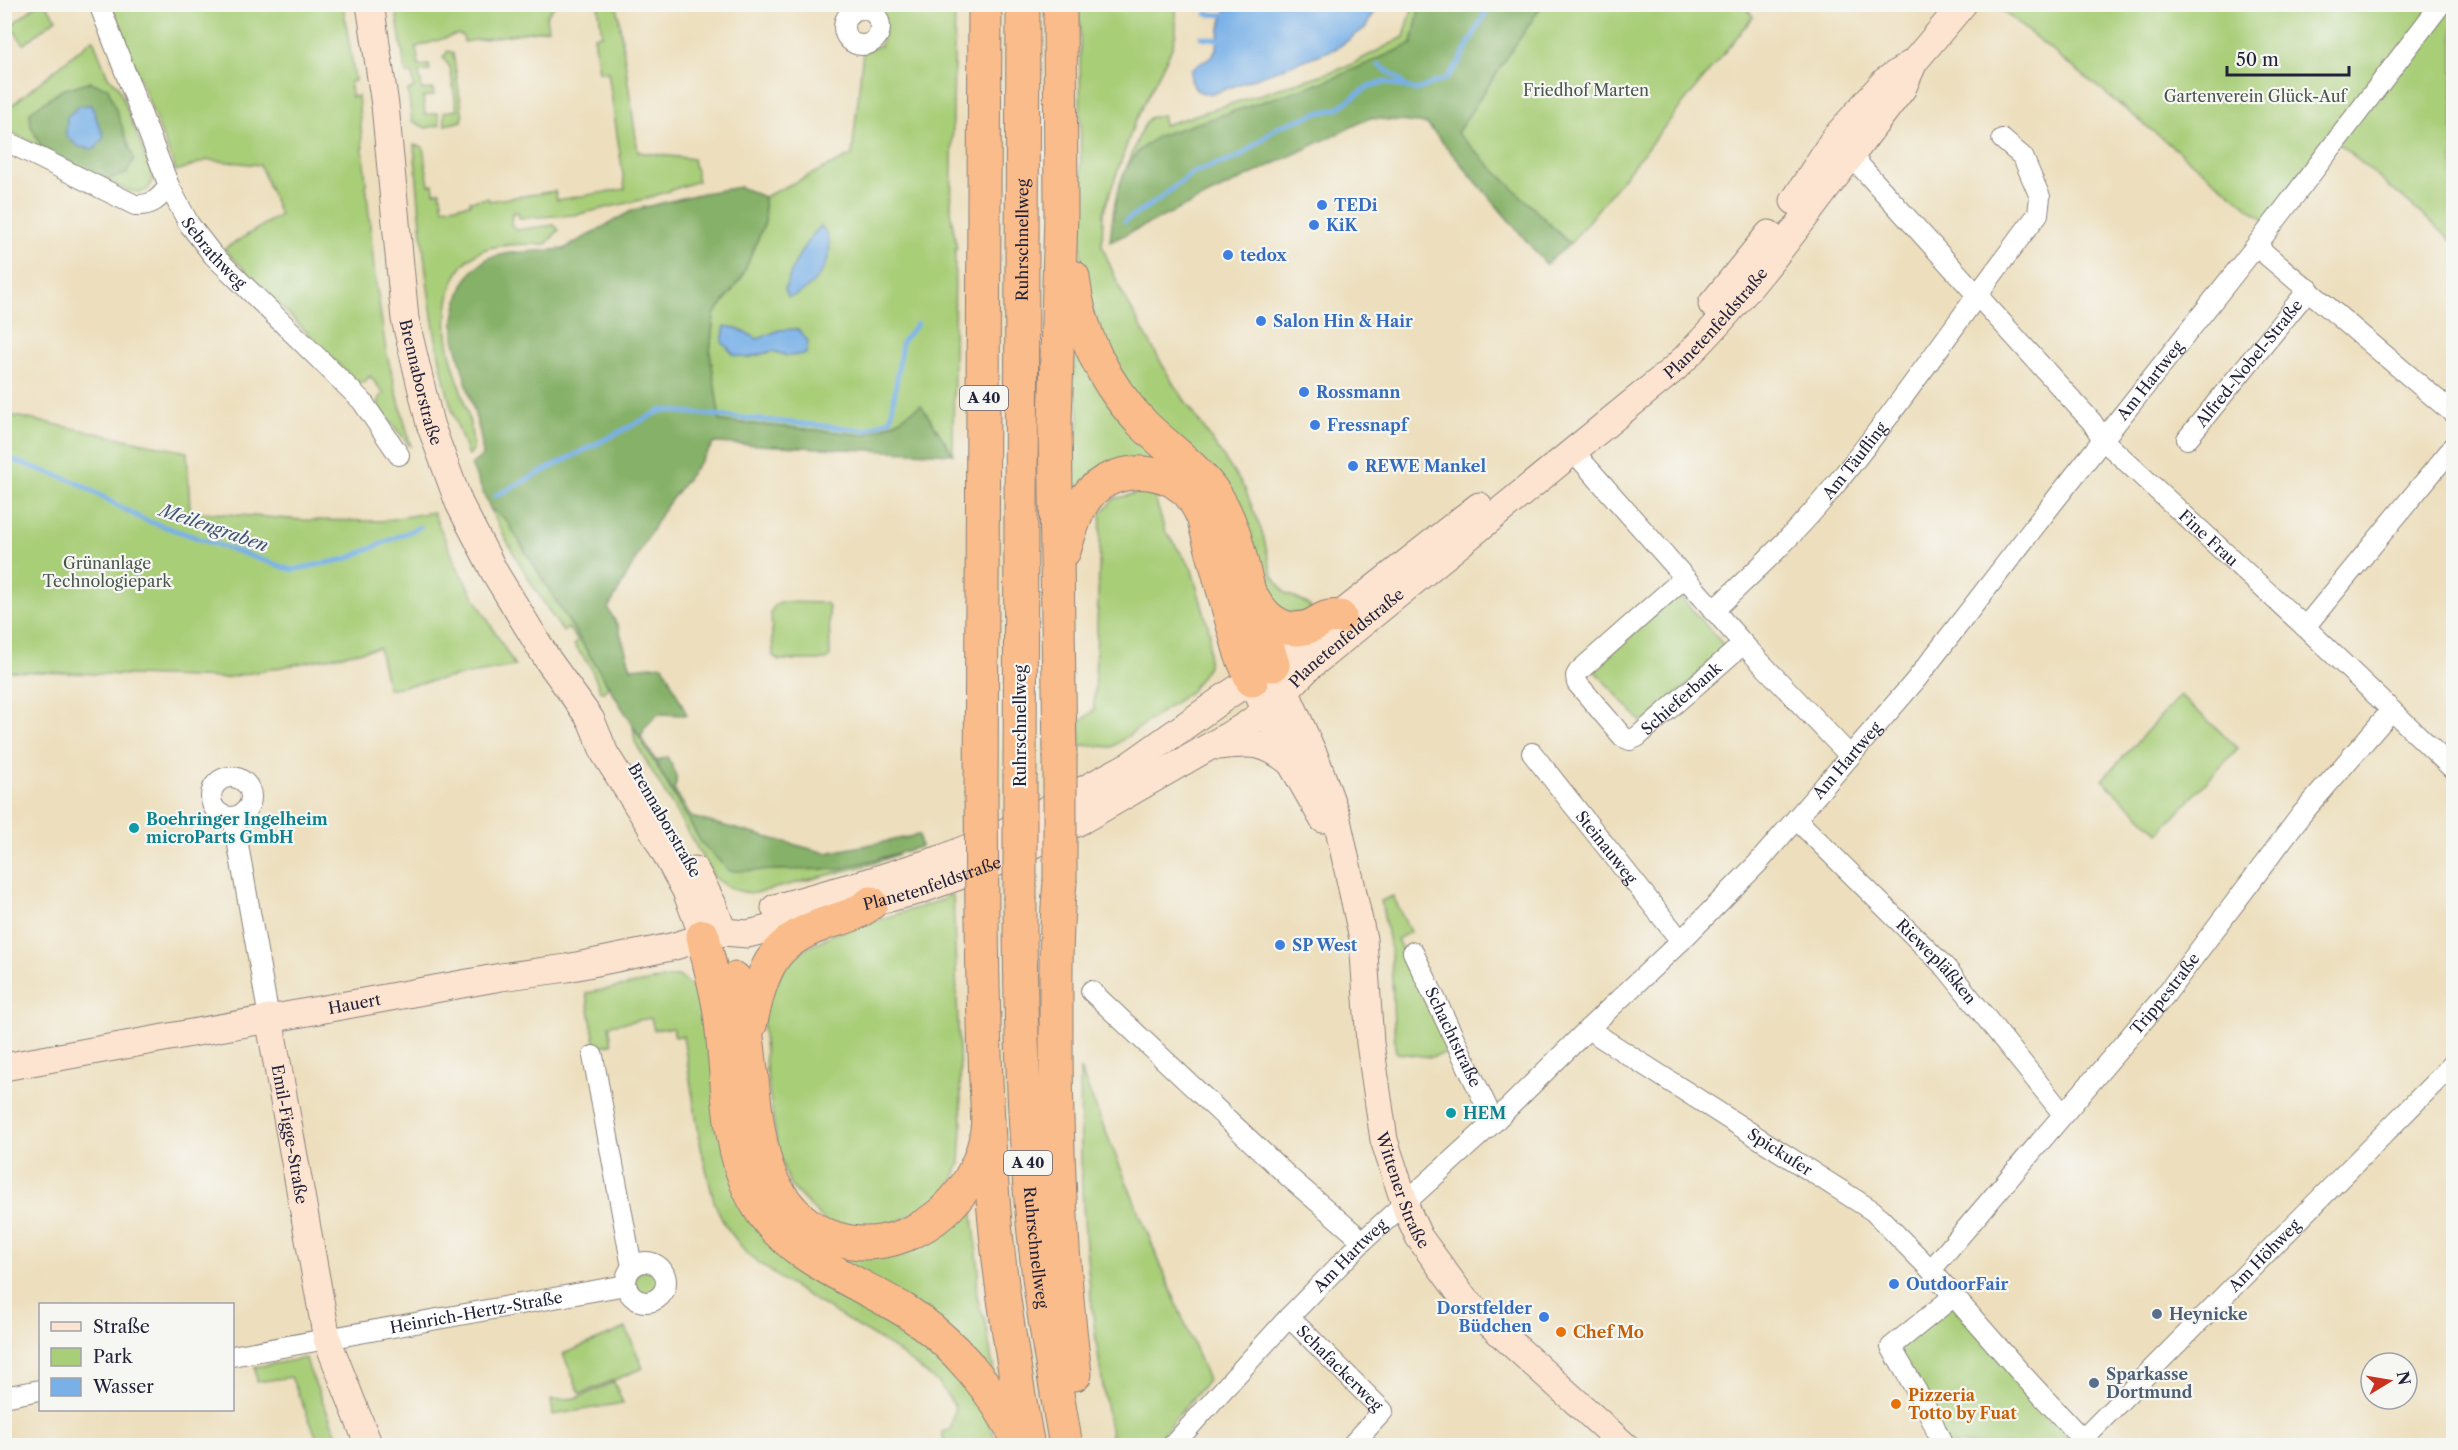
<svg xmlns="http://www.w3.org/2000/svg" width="2458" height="1450" viewBox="0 0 2458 1450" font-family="'Libre Caslon Text',serif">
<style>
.green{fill:#a9ce78;stroke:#66785a;stroke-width:1.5;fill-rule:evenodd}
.forest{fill:#86b168;stroke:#546a52;stroke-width:1.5}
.water{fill:#78b0e7;stroke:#4d6991;stroke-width:1.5}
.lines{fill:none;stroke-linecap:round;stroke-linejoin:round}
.stream{stroke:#78b0e7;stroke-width:5}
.street-casing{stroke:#88807c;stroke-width:22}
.secondary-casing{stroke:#88807c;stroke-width:29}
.highway-casing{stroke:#88807c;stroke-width:35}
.street{stroke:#fff;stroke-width:20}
.secondary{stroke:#fde4d0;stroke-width:27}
.highway{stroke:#f9bc8a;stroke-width:33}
.highway-bridge-casing{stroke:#88807c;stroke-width:35;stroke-linecap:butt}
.highway-bridge{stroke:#f9bc8a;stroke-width:33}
.shop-dot{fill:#3f7fe0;stroke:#f6f6f2;stroke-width:2}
.culture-dot{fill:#0f9aa8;stroke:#f6f6f2;stroke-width:2}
.service-dot{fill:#5c6f8a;stroke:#f6f6f2;stroke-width:2}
.food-dot{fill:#e8710a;stroke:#f6f6f2;stroke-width:2}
.labels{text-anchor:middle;stroke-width:4.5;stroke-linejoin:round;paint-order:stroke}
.shield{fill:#f6f6f2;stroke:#626272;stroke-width:1.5}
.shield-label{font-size:15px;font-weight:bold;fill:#22223b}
.park-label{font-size:16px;fill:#4a564d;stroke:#f6f6f2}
.shop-label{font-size:16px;font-weight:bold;fill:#366cbe;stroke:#f6f6f2;text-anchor:start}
.street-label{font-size:16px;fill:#22223b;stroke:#f6f6f2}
.culture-label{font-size:16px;font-weight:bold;fill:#0d838f;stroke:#f6f6f2;text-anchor:start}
.service-label{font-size:16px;font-weight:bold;fill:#4e5e75;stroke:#f6f6f2;text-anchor:start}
.food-label{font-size:16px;font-weight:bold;fill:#c56008;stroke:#f6f6f2;text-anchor:start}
.water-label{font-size:18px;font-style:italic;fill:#405477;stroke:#f6f6f2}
</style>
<rect width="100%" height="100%" fill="#f6f6f2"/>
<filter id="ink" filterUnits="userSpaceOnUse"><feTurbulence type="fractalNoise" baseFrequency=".0167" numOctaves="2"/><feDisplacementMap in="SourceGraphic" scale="12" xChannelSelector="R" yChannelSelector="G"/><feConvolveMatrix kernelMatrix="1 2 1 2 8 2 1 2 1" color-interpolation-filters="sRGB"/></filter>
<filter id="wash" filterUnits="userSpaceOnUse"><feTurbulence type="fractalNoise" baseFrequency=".008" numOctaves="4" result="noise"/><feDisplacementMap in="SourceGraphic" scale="24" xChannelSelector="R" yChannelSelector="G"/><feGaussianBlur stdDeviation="1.35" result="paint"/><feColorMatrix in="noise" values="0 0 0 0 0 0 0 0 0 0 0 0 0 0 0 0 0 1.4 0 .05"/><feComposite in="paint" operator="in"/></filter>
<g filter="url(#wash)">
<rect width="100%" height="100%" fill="#eddfbd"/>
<!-- green -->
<path class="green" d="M441,4L555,5L546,17L548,29L464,42L463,36L458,34L416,47L419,66L429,65L430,71L419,72L422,90L433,89L434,95L423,97L425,115L438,113L440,125L426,128L412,121L408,90L414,88L412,74H406L395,5H429L430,7Z
M37,5H46L56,19L24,44L10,26Z
M111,5H343L355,81L350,82L351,97L358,96L374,269L386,351L411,447L378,407L379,398L384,394L370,376L363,383L356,382L224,249L280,215L260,165L208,160L176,171Z
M598,5H617L638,152L693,159L698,181L645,199L575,215L519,218L518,212L512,213L511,225L517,230L554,225L559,230L546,244C527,245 505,243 486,249C446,263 442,317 450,353C458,386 473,418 473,451L468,456C461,435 452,413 447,391C427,310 421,227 414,145L423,147L429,185L433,184L434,192L440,191L443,208L470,204V201L488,198L489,201L555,191L557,200L625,189L608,72H599L594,36L602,35Z
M879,5H955L951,215L957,249L955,248L953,454L921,406L894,423L865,435L720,421L710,352L714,315L742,277L765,222L764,197L852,155L863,51L880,46C886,32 886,19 879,5ZM749,335L788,356L773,351L747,358Z
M1078,5H1176V32L1172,48L1134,124L1103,213L1102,246L1120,289L1171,380L1245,489L1263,535L1272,574L1285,593L1308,604L1312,610L1308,614L1281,612L1111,366L1083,280L1081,249L1080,28Z
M1413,5H1420L1412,44L1332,79L1138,151L1121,182L1141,131L1149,118L1162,115L1164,125L1346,67L1404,37Z
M1542,5H1745L1753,17L1570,244L1456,133Z
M1995,5H2453V241L2337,142L2268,223Z
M93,39L108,77L118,86L153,176C150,206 121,187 104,180L89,82L62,90L30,112L31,126L42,148L5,129L4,97L12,105Z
M448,51L453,53L463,117L462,121L445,125L444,112L457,110L450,67L443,58Z
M1075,324L1175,472L1074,502V438C1081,425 1080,404 1073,391Z
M5,414L187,452L190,511L302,520L381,521L433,512L460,573L515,666L388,689L379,648L225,678L5,671Z
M1141,492L1154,495L1165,531L1191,567L1210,633L1208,666L1191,691L1112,747L1080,745V722L1094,710L1101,513L1114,499Z
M490,508L506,520L608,685L604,692H601L590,666L574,645L578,641L568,628L563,632C536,592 511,552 490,508Z
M1678,594L1727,649L1643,724L1593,669Z
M780,602L826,603L829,606L830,657L826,660H779L773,656L771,612L774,606Z
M2180,695L2238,748L2159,833L2102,780Z
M633,726L702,844L840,869L899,854L872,864L756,893C738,893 728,888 714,877L635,742Z
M948,895H953L962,1126L960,1163L949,1190L910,1227L832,1229L790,1185L778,1152L766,1069L762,1011L785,966L800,952L831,935L942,900Z
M1393,896L1410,932L1397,939L1450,1052L1431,1057L1397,1053L1395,1048L1391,954L1381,901Z
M679,976L696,991L704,987L729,1148L977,1394L998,1445H945L942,1432L951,1429L955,1406L937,1382L893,1348L785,1282L746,1253L725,1225L714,1202L701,1148L683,1036L675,1037L673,1028L654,1030L651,1018L609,1025L612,1044L596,1047L586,993Z
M1080,1069L1208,1380L1153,1445H1113C1098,1366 1088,1286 1083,1206C1080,1160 1081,1114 1080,1069Z
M970,1186L979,1273C973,1285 978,1308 985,1319L999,1403L797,1231L841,1249Z
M635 1282a12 12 0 1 1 24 0a12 12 0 1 1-24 0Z
M1954,1296L2076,1446L1943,1445L1891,1347Z
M626,1328L643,1368L580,1394L563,1354Z
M306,1358L309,1369L341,1445H320L291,1377L257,1382L255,1367Z
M614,1382L623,1403L553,1415L551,1400L577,1398Z"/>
<!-- forest -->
<path class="forest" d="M1420,5H1542L1457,133L1570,244L1546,264L1427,124L1370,118L1110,242C1113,211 1116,175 1139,151C1144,145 1152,141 1158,136L1332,79L1412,44Z
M89,82L108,88L134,159L126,174L104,180L42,148L31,126L30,112L62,90Z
M740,187L764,197L765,222L742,277L714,315L710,352L720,421L865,435L894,423L921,405L953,454L714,443L662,512L608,609L618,626L631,668L663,665L687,715L658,714L645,727L641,738L656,761L667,757C673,767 680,778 674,789L691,817L826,853L919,835L921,847L840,869L730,871L702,844L658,766L506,520L490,508L471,465L483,455L480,433L454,338V318L458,299L464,283L474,269L488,258L510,253L564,249L633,210L703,193Z"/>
<!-- water -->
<path class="water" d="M1232,4H1379V5L1365,28L1337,48L1215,93L1205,94L1196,90L1191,80V70C1198,62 1212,60 1216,49C1222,32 1217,17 1232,4Z
M91,105L104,137L95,149L79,147L66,136L67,117L79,106Z
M821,226C844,249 816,292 788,297L785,289C792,267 804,242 821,226Z
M725,326L739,329L758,339L779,330L798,329L808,341L806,354L788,356L773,351L747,358L734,355L722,342Z"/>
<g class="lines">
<!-- stream -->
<path class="stream" d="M1206,14L1227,15
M1201,37L1222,40
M1379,65L1398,78L1405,87
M1125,221L1158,200L1193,172L1239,157L1278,127L1317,113L1337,109L1369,86L1386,82L1416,90L1447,78L1459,62L1490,4
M4,457L76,482L142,519L292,570L346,559L420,527
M495,496L662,410L866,430L891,419L902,342L917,324"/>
</g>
</g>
<g filter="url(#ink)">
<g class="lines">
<defs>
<g id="street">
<path id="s1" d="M99,4L169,186L189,224L213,255L362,401L399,455"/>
<circle cx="862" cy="27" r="18"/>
<path d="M4,140L135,205C152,206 159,199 169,186"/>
<path id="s2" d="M1843,147L2092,422L2103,440L2305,627L2454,770"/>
<path d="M2256,246L2454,414"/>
<path id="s3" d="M2187,439L2309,289"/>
<path d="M1574,452L1749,650L1850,756"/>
<path id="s4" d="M1684,578L1579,671L1576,676L1577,683L1623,737L1630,740L1637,737L1743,644"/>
<path id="s5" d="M1713,611C1751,575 1789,540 1822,501C1899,409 1965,308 2038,214L2040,197L2023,157L2002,139"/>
<path d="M2305,627L2454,446"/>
<path id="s6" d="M1532,753L1681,941"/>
<circle cx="231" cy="797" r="20"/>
<path d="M233,817L269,1018"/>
<path id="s7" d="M1796,819L1947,969L2063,1114"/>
<path id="s8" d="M1413,952L1494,1122"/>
<path d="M1091,991L1290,1178L1363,1241"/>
<path id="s9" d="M1588,1029L1873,1211L1931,1270L2020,1372L2082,1439"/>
<path d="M593,1056L632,1267"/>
<circle cx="646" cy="1282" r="20"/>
<path id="s10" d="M1931,1270L2166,994L2301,815L2391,711"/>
<path id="s11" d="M1289,1317L1383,1411L1351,1446"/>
<path id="s12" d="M232,1356L626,1285"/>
<path d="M4,1397L40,1390"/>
<path id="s13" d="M1172,1446L1289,1317L1363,1241L1494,1122L1588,1029L1681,941L1757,864L1915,681L2052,504L2256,246L2441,4"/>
<path d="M1943,1446L1927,1409L1891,1347L1954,1296"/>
<path id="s14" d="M2076,1446L2454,1063"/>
</g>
<g id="secondary">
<path id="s15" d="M370,4L385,105L405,319L430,424L459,503L495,573L548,660L591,720L605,754L650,825L686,891L703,936"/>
<path d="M1794,201L1834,139L1885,81L1909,65"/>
<path d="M1712,304L1769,234"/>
<path id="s16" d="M1279,677L1316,760L1336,815L1363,939L1370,1043L1384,1140L1408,1213L1419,1237L1462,1296L1489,1323L1625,1446"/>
<path d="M1259,696L1291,763L1323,819"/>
<path d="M1218,746C1252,742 1264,741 1291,763"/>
<path d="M695,870L713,905L723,932"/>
<path d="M775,908L865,883L944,858L1001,834L1130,765L1228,695L1293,652L1479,506"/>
<path id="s17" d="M269,1018L327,1339L369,1446"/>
<path id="s18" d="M4,1067L501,977L567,968L671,947L723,932L748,934L917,891L998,862L1082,820L1245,726L1267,710L1309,667L1675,368C1761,285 1828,183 1902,89L1914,62L1963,4"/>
</g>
<g id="highway">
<path d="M1060,4L1061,213L1055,425L1060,755"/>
<path d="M1073,277C1079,333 1105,386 1145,426C1170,450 1197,468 1216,496C1235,525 1240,559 1249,591C1257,616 1266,640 1273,665"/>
<path d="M1064,551C1069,535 1074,516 1083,502C1103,470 1152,463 1182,487C1192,494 1198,506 1203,517L1241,654L1252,680"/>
<path d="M1253,598C1264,617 1280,633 1304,628C1320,625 1321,614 1340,617"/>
<path id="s19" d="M1020,774L1023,4"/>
<path d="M981,792L985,4"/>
<path d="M1060,882C1055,932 1056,982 1056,1033C1056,1147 1061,1261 1075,1374"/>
<path id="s20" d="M1020,900C1020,1011 1023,1123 1034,1233C1041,1305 1054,1375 1066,1446"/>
<path d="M982,917C983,1019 986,1122 995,1223C1002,1296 1014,1369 1027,1441"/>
<path d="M703,936C708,960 715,983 719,1007C729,1069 724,1152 758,1206C789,1258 855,1280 904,1310C955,1342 995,1392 1021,1446"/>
<path d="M735,979C739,998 744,1017 747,1037C753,1077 756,1155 776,1188C840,1295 980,1231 988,1121"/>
<path d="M750,1025C762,976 767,944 821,925C843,917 852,918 871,903"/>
</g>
</defs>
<!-- street casing -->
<use href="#street" class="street-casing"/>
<!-- secondary casing -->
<use href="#secondary" class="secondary-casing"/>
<!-- highway casing -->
<use href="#highway" class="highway-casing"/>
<!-- street -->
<use href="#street" class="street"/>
<!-- secondary -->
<use href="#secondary" class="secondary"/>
<!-- highway -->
<use href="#highway" class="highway"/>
<defs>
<path id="highway-bridge" d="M981,792L982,917
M1060,882V755
M1020,900V774"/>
</defs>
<!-- highway-bridge casing -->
<use href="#highway-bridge" class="highway-bridge-casing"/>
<!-- highway-bridge -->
<use href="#highway-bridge" class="highway-bridge"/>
</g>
</g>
<!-- markers -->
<g class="shop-dot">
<circle cx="1322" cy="205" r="6"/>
<circle cx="1314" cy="225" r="6"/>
<circle cx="1228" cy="255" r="6"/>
<circle cx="1261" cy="321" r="6"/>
<circle cx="1304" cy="392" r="6"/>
<circle cx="1315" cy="425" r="6"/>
<circle cx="1353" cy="466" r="6"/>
<circle cx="1280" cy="945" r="6"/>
<circle cx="1894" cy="1284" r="6"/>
<circle cx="1544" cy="1317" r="6"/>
</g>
<g class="culture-dot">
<circle cx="134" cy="828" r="6"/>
<circle cx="1451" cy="1113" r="6"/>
</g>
<g class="service-dot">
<circle cx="2157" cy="1314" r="6"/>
<circle cx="2094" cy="1383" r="6"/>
</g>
<g class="food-dot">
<circle cx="1561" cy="1332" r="6"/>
<circle cx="1896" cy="1404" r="6"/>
</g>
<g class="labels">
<!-- shield labels -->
<g class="shield">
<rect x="960" y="386" width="48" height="24" rx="4.5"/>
<rect x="1004" y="1151" width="48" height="24" rx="4.5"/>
</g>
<g class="shield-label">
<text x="984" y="403">A 40</text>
<text x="1028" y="1168">A 40</text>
</g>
<!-- park labels -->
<g class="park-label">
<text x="1586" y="96">Friedhof Marten</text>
<text x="2255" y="102">Gartenverein Glück-Auf</text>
<text x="107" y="569">Grünanlage<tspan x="107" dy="18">Technologiepark</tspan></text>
</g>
<!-- shop labels -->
<g class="shop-label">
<text x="1334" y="211">TEDi</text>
<text x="1326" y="231">KiK</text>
<text x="1240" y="261">tedox</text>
<text x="1273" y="327">Salon Hin &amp; Hair</text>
<text x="1316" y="398">Rossmann</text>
<text x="1327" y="431">Fressnapf</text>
<text x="1365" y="472">REWE Mankel</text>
<text x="1292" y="951">SP West</text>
<text x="1906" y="1290">OutdoorFair</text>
<text x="1532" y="1314" text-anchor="end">Dorstfelder<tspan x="1532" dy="18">Büdchen</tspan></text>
</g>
<!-- street labels -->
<g class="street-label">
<text dy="6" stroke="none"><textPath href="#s19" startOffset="534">Ruhrschnellweg</textPath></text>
<text dy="6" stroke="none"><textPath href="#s1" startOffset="276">Sebrathweg</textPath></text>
<text dy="6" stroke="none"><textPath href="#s18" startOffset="1920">Planetenfeldstraße</textPath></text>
<text dy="6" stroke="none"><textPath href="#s3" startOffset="98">Alfred-Nobel-Straße</textPath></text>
<text dy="6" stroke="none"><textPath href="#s13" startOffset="1449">Am Hartweg</textPath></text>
<text dy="6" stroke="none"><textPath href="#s15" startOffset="382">Brennaborstraße</textPath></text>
<text dy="6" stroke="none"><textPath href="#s5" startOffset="207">Am Täufling</textPath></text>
<text dy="6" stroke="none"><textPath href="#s2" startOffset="536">Fine Frau</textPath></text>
<text dy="6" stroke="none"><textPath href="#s18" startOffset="1434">Planetenfeldstraße</textPath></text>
<text dy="6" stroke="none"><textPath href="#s4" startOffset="298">Schieferbank</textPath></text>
<text transform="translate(1020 726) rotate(-90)" y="6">Ruhrschnellweg</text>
<text dy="6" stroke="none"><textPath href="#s13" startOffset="963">Am Hartweg</textPath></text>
<text transform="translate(665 820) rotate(60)" y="6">Brennaborstraße</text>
<text dy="6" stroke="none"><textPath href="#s6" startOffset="120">Steinauweg</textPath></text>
<text dy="6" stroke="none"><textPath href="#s18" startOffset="948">Planetenfeldstraße</textPath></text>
<text dy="6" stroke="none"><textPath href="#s7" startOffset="200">Riewepläßken</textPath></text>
<text dy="6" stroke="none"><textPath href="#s10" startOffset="362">Trippestraße</textPath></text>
<text dy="6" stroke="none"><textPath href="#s18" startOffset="356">Hauert</textPath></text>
<text dy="6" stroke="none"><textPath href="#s8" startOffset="94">Schachtstraße</textPath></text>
<text dy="6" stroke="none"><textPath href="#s17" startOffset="118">Emil-Figge-Straße</textPath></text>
<text dy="6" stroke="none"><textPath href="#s9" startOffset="228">Spickufer</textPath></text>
<text dy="6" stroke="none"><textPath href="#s16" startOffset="532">Wittener Straße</textPath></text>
<text dy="6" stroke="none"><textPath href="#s20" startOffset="348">Ruhrschnellweg</textPath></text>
<text dy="6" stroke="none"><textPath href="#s14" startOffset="268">Am Höhweg</textPath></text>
<text dy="6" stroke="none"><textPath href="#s13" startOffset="261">Am Hartweg</textPath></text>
<text dy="6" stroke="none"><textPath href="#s12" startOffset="248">Heinrich-Hertz-Straße</textPath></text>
<text dy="6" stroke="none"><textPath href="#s11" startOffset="72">Schafackerweg</textPath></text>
</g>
<!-- culture labels -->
<g class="culture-label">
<text x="146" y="825">Boehringer Ingelheim<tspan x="146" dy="18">microParts GmbH</tspan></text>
<text x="1463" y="1119">HEM</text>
</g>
<!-- service labels -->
<g class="service-label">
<text x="2169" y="1320">Heynicke</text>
<text x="2106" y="1380">Sparkasse<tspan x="2106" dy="18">Dortmund</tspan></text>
</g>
<!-- food labels -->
<g class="food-label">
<text x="1573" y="1338">Chef Mo</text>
<text x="1908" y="1401">Pizzeria<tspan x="1908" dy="18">Totto by Fuat</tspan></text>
</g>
<!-- water labels -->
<g class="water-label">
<text transform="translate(214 528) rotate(19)" y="6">Meilengraben</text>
</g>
</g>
<!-- margin -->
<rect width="2458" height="1450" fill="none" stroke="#f6f6f2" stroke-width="24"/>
<!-- legend -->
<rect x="39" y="1303" width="195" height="108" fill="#f6f6f2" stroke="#a1a1a9" stroke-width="1.5"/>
<rect x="51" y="1322" width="30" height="9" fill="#fde4d0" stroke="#a1a1a9" stroke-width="1.5"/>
<text x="93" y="1333" font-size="18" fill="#22223b">Straße</text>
<rect x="51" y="1348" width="30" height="18" fill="#a9ce78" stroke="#a1a1a9" stroke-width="1.5"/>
<text x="93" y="1363" font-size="18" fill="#22223b">Park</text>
<rect x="51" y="1378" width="30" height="18" fill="#78b0e7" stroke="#a1a1a9" stroke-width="1.5"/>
<text x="93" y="1393" font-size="18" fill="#22223b">Wasser</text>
<!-- north arrow -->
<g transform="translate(2389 1381) rotate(79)"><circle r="28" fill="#f6f6f2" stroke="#a1a1a9" stroke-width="1.5"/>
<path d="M0-4.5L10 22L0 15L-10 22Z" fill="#c8321e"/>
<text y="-9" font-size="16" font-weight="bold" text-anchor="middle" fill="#22223b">N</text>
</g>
<!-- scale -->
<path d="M2227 66v9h122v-9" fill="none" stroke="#22223b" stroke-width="3"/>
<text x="2236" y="66" font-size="18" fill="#22223b" stroke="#f6f6f2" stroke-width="4.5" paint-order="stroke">50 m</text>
</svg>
